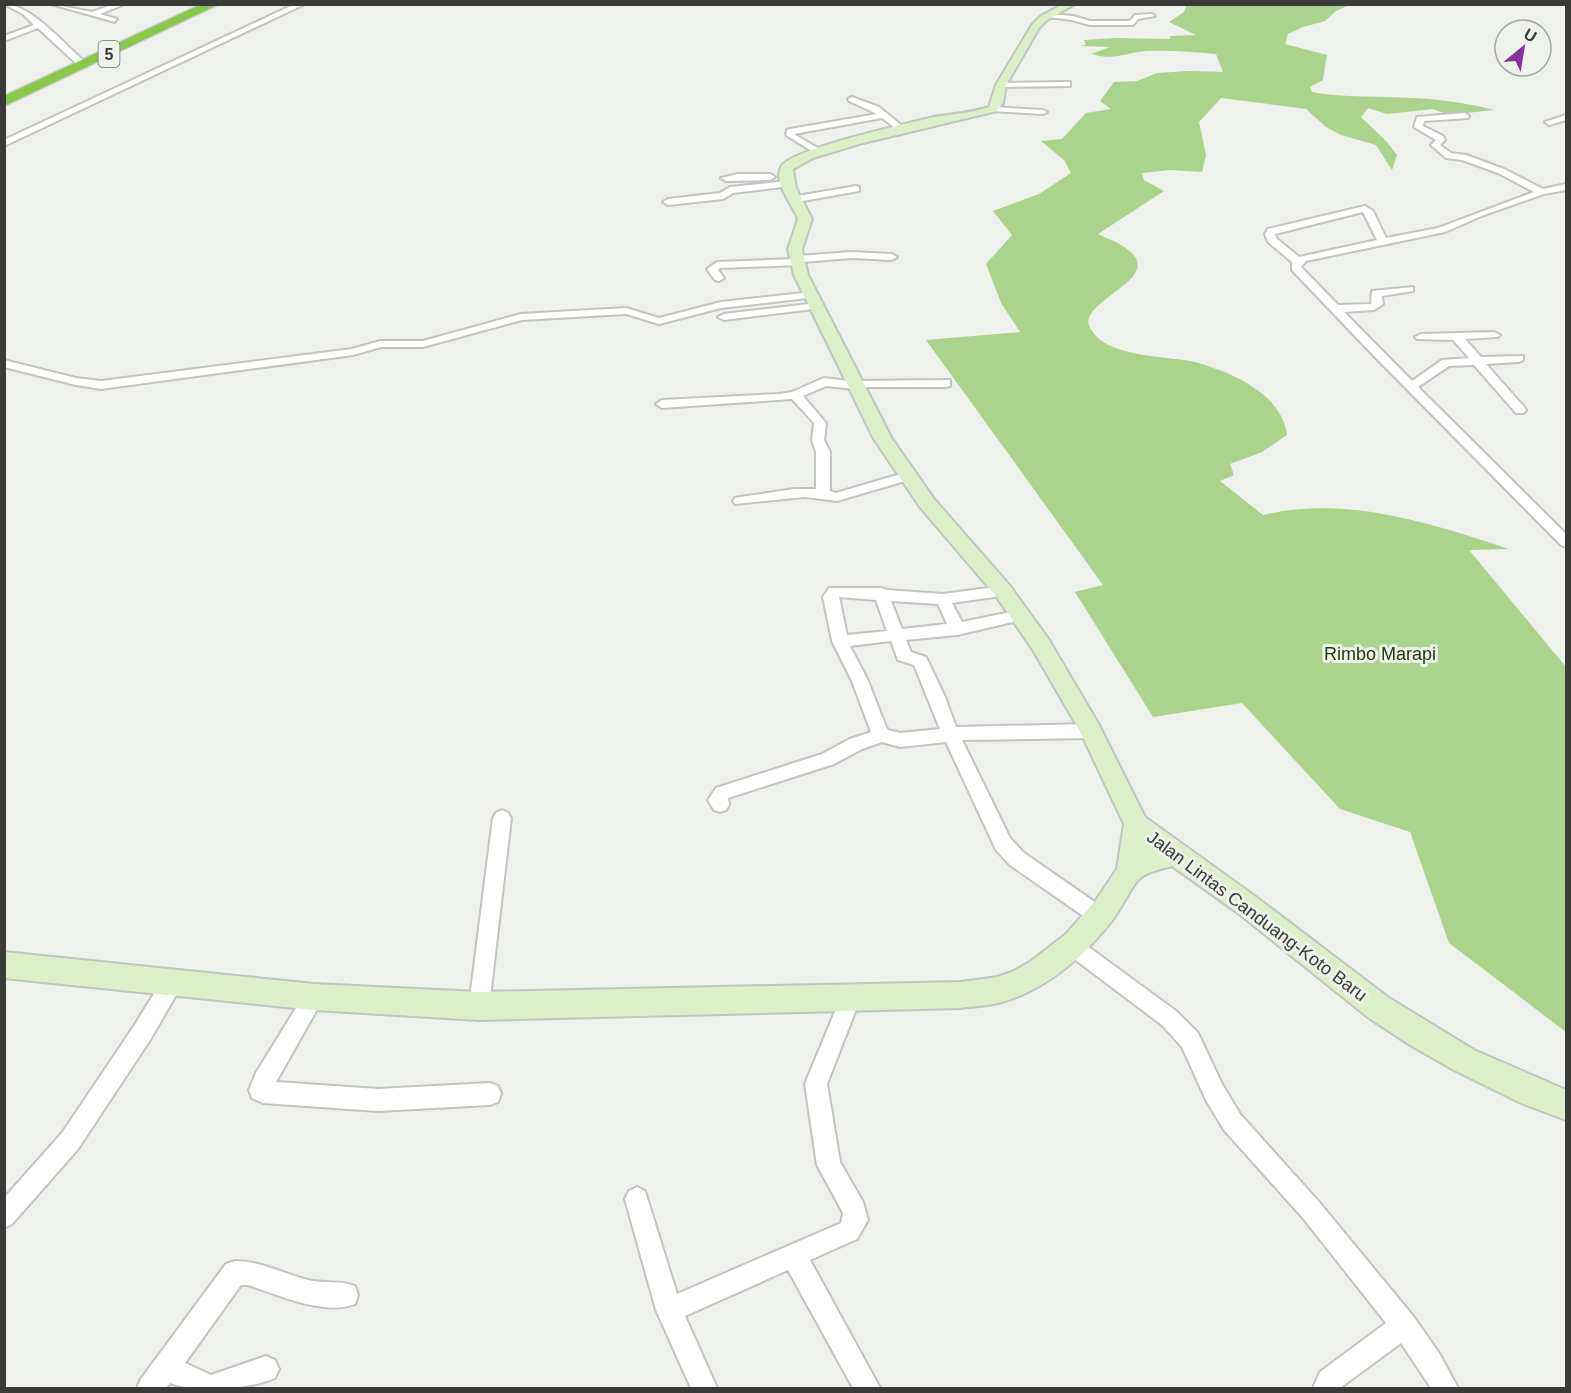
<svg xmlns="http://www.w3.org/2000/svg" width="1571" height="1393" viewBox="0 0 1571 1393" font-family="Helvetica,sans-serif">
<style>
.green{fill:#abd38c}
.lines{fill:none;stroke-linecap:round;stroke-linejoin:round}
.street-casing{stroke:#c1c4bf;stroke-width:4}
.secondary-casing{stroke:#c1c4bf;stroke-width:4}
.highway-casing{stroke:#ccc;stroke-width:3}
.street{fill:#fff;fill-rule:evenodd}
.secondary{fill:#dbefc8;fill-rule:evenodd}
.highway{fill:#88c949;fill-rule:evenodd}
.labels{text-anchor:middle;stroke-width:6;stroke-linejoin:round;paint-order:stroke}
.shield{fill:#eef1ec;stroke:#70726f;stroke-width:1.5}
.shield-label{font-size:16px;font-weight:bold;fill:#3a3b39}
.park-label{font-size:18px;fill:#233e05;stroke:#eef1ec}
.street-label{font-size:18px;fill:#3a3b39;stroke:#eef1ec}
</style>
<rect width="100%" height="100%" fill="#eef1ec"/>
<!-- green -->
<path class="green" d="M1187,5H1349L1336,11L1325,21L1303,27L1288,34L1285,44L1327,55L1323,80L1310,87L1312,92C1345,98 1378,96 1411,98C1439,99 1467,103 1494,110L1448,115L1433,109L1387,114L1368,108L1361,117L1387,142L1397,155L1392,170L1376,145L1341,135L1326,127L1306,109L1221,98L1199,122L1206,155L1202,172L1170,170L1142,173L1144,180L1164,191L1098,234C1108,239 1118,242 1127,249C1165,277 1090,296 1088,322C1098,359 1165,355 1195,362C1220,369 1245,379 1265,396C1277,407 1285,419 1287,435L1262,452L1230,464L1234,475L1220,481L1263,515C1345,495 1431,523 1509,549L1469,550L1566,667V1032L1449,943L1410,832L1340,809L1242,703L1153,717L1075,592L1103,585L926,340L1020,332L1001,303L986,264L1012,235L993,211L1039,194L1071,173L1064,160L1041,141L1062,139L1086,113L1111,109L1100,101L1114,82L1137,81L1157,73L1189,71L1223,72L1216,54C1193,52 1169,50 1146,51C1122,53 1117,61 1091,54L1110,47L1080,46L1086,45L1084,40L1115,38L1170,39V36L1196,35L1169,22L1184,12Z"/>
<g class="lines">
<defs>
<path id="street" d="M4,4C31,4 66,46 86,63V67H80L38,28L4,41V36L34,25L23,14Z
M51,4L92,12L114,4H125L100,14L117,19L115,22Z
M295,4H305L4,146V140Z
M1050,14L1073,16L1090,21H1130L1135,15L1152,14L1155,16L1138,19L1133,25H1090L1072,20L1048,17Z
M1067,82H1070V86L1001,87L997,85L1001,83Z
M852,97L879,107L906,129L899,131L882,118L794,134L821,150L822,152L818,155L786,135L787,130L790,129L877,114L849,101L848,99Z
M993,107L1043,110L1047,112L1043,114L990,111L989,109Z
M1465,113L1469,116L1468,118L1424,121L1423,126L1443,136L1445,140L1440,145L1451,153L1466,155L1504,169L1543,189L1566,184V190L1544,194L1484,215L1445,232L1306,261L1301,267L1338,305L1371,304L1372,291L1413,287V291L1382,296L1383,304L1374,310L1344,312L1412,381L1442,360L1469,358L1453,340L1417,339L1415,337L1421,334L1494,332L1500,335L1498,337L1465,339L1481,357L1523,356V360L1519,362L1486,364L1524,407L1526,410L1524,413H1516L1474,365L1449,366L1418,387L1566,534V547L1561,545L1375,357L1292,270V262L1268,242L1265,234L1268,229L1365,206L1373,211L1386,238L1438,228L1534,192L1498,173L1462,160L1446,158L1431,145L1436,140L1414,127L1417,117ZM1363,212L1377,240L1299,257L1277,239L1275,234Z
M1566,115V120L1549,125L1545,122Z
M738,174H770L775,177L770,180L726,181L721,178Z
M787,181L792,184L790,186L733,193L723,199L668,205L663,202L668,199L720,193L730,187Z
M856,186L859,187V191L797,202L792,199L797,196Z
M851,252L892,254L897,257L892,260L851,258L803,262L798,265L720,268L718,270L724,278L719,281L715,280L707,269L717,262L794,259L799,256Z
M812,292L817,295L816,297L721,308L659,324L626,314L522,320L423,347H381L353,355L101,389L76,385L4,367V360L76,378L101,381L352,349L380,341H423L521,314L626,308L659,318L721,302Z
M818,303L822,304V308L724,320L718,317L724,314Z
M824,378L849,381L950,380V386L946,387H859L854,389L826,386L803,396L826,423L824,440L830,452V491L836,493L907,472L912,473L914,476L912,479L837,501L805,497L735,504L733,501L735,498L740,497L794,489H816V452L812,440L814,423L792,399L662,408L656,404L662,400L779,394L792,392Z
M1003,586L1011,591L1008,595L952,603L962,622L1021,610L1026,611L1029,615L1026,619L957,635L906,640L911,652L926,657L945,697L956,727L1091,724L1097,726L1099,731L1097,736L1091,738L962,740L1010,838L1024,853L1106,910L1109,916L1106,922L1099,925L1092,922L1010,865L996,850L946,742L900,747L882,742L862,749L834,764L728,798L729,805L726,810L720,812L714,810L708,800L716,788L822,754L850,739L871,732L852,681L832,641L823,597L829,588H881L887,590L943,594ZM839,597L876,600L887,631L847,635ZM891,601L938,604L947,624L902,629ZM891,641L898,660L914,665L940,729L900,733L888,730L886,727L868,681L850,646Z
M502,810L508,813L511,818L489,1006L486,1013L479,1016L472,1013L469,1006L493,818L496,813Z
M1072,937L1079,940L1176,1011L1198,1033L1222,1084L1240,1114L1319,1202L1413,1316L1439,1353L1458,1388H1431L1401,1343L1340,1388H1313L1320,1372L1386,1323L1303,1218L1224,1130L1206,1100L1182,1047L1162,1025L1065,952L1062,946L1065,940Z
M172,973L179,976L182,983L179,990L150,1040L78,1149L12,1224L4,1228V1198L62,1133L134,1026L165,976Z
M314,987L321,990L324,997L276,1082L378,1089L490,1083L498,1086L501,1094L498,1102L490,1105L378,1111L263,1103L252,1098L249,1090L256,1073L307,990Z
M850,989L857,992L860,999L827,1084L840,1162L863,1202L868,1220L857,1239L810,1260L880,1388H853L788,1270L685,1316L717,1388H691L656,1310L625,1199L629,1191L637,1187L645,1191L677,1294L841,1223L843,1213L817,1165L805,1084L843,992Z
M235,1261C261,1261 284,1274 308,1280C324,1284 340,1280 355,1286L358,1295L355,1304C324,1316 278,1295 248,1285H241L185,1363L211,1375L266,1356L275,1360L279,1369L275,1378C247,1390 198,1393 170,1383L166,1388H137L141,1379L226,1264Z"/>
<path id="secondary" d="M1063,4H1075L1047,20L1039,28L1006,85L1003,103L997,111L859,144L813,158L793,169L796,188L812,219L802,249L808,275L892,439L934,499L1010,586L1049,640L1099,725L1145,817L1256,897L1389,998L1474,1050L1566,1090V1120L1521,1103L1454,1070L1410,1045L1369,1018L1238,913L1172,866C1161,869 1146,872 1138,880C1130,889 1120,911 1111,922C1082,958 1047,989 1002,1002C989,1006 974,1006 961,1008L479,1020L314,1010L4,978V952L314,984L479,992L961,982L997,977L1012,972L1030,962L1066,934L1096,900L1117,869L1124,824L1081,733L1033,650L996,596L920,507L874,439L794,275L788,249L798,219C793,205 773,183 781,167C790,149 910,123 934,117C953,114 971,113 989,107L996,85L1032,25L1041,16Z"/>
<path id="highway" d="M202,4H219L4,106V96Z"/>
</defs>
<!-- street casing -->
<use href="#street" class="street-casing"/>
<!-- secondary casing -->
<use href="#secondary" class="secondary-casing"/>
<!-- highway casing -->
<use href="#highway" class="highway-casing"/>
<!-- street -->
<use href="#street" class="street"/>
<!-- secondary -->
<use href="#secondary" class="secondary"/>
<!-- highway -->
<use href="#highway" class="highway"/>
</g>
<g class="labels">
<!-- shield labels -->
<rect class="shield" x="98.5" y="41" width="21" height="26" rx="4.5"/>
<g class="shield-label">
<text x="109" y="60">5</text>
</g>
<!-- park labels -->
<g class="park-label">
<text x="1380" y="660">Rimbo Marapi</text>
</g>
<!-- street labels -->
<g class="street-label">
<text transform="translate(1257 916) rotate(37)" y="6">Jalan Lintas Canduang-Koto Baru</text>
</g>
</g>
<!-- border -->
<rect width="1571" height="1393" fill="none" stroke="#3a3b39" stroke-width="12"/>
<!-- north arrow -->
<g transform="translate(1523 48) rotate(30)"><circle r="28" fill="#eef1ec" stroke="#a6a8a4" stroke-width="1.5"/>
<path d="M0-4.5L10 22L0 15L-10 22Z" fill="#8832a0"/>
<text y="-9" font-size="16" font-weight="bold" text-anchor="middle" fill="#3a3b39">U</text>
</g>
</svg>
